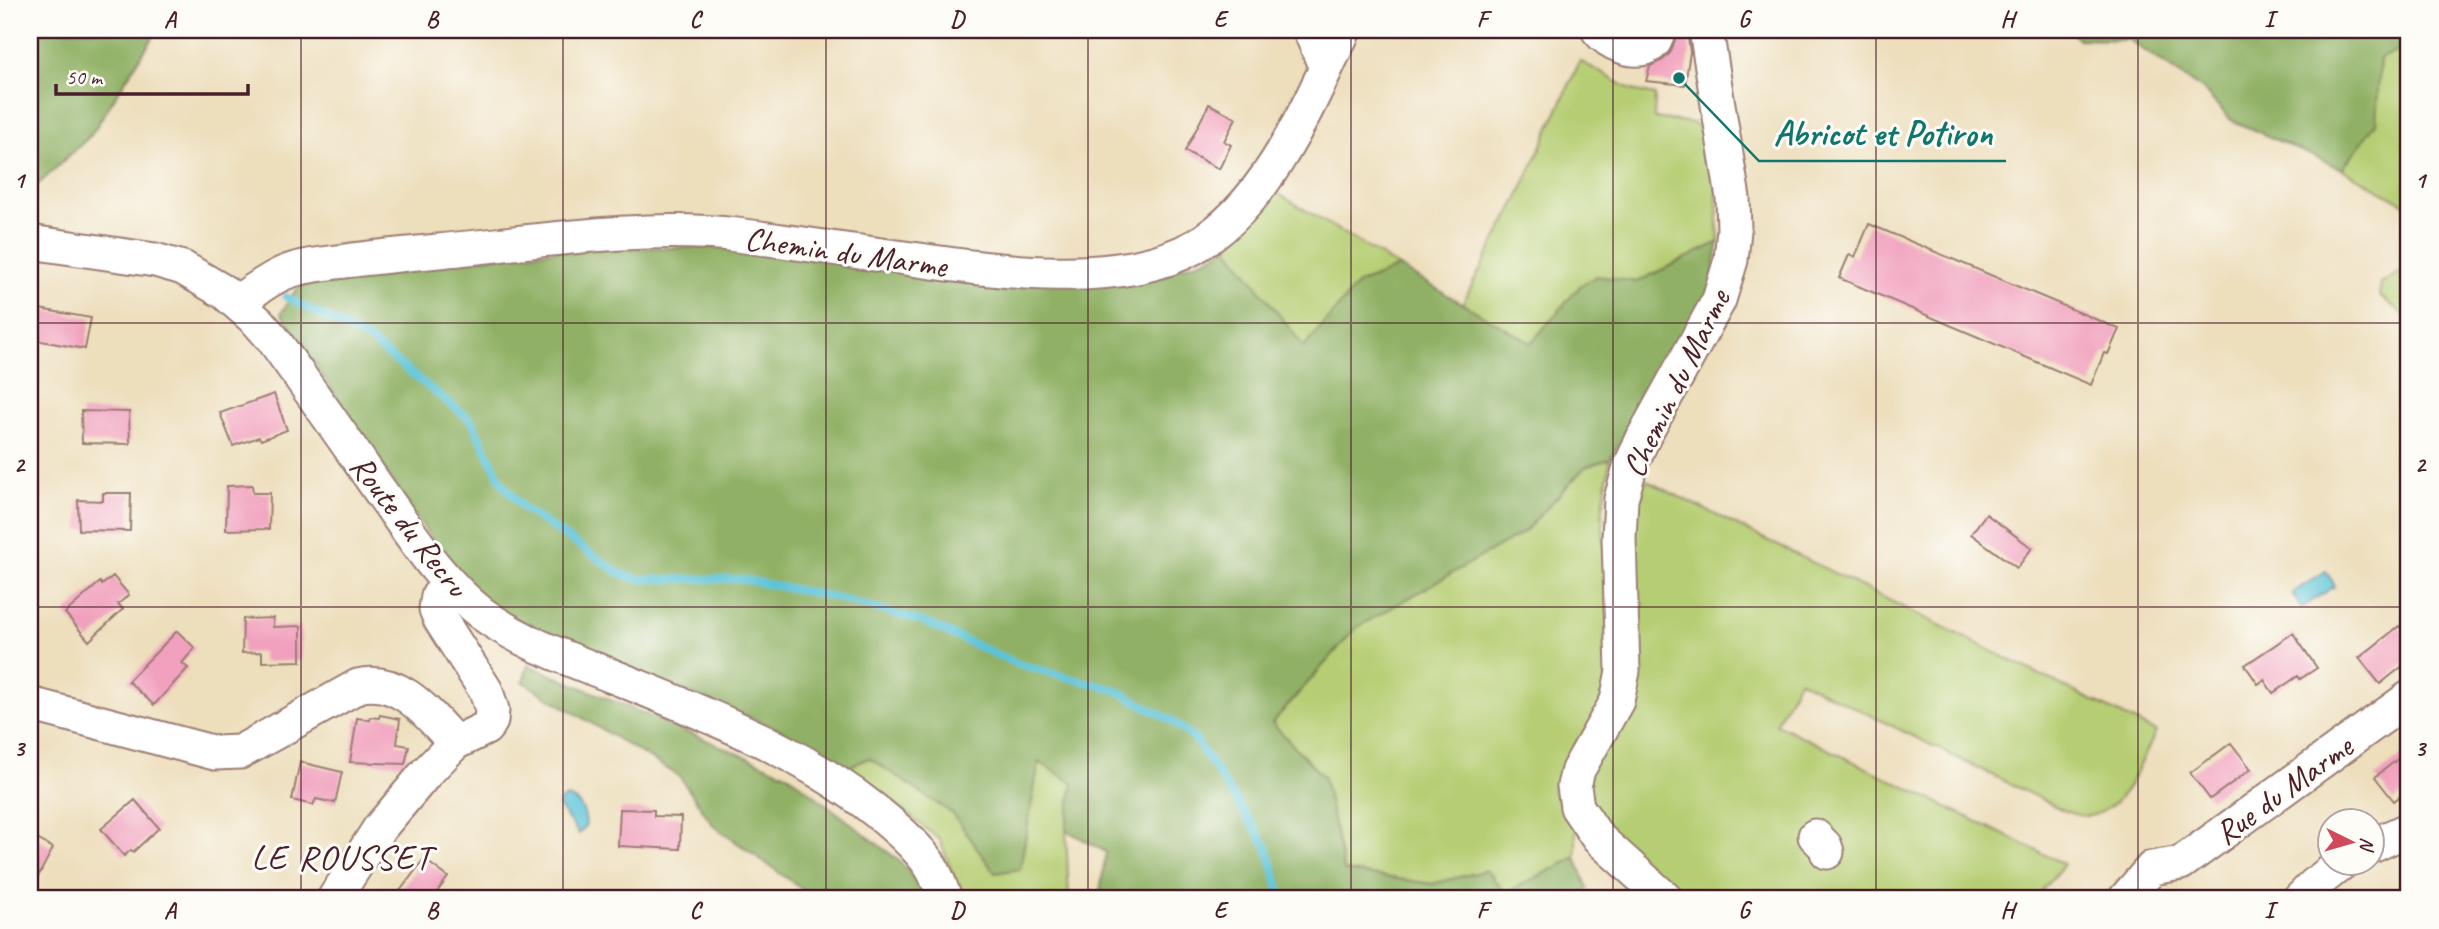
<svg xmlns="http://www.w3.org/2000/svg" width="2439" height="929" viewBox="0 0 2439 929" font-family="Caveat,sans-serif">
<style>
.green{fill:#b6ce73;stroke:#80764f;stroke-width:2}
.forest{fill:#90b165;stroke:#6d6848;stroke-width:2}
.water{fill:#5cc4d9;stroke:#537282;stroke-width:2}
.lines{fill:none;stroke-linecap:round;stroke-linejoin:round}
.stream{stroke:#5cc4d9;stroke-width:8}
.building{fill:#f1a0bd}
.minor-casing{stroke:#9c7e74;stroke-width:37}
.minor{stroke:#fff;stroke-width:33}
.grid{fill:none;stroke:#4a1f2b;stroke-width:2;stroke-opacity:0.55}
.labels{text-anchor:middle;stroke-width:6;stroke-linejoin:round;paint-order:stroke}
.street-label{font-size:33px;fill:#4a1f2b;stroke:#fdfcf7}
.neighbourhood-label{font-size:35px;letter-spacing:2px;fill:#4a1f2b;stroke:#fdfcf7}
.leader{fill:none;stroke:#0f766e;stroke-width:2.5}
.callout-dot{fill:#0f766e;stroke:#fdfcf7;stroke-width:2.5}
.callout-label{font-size:35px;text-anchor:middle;font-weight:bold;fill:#0f766e;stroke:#fdfcf7;stroke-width:6;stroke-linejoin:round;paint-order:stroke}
.neatline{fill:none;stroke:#4a1f2b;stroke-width:2.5}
.grid-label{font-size:23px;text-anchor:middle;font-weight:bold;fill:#4a1f2b}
</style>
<rect width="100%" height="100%" fill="#fdfcf7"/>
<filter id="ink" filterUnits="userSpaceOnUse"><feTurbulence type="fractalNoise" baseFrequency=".0143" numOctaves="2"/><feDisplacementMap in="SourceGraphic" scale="14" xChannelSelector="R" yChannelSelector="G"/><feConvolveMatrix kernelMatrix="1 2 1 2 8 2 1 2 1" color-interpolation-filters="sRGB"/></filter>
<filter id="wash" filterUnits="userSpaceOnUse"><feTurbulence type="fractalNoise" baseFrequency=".00686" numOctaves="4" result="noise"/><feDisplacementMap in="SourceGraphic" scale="28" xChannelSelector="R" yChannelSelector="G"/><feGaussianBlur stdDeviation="1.57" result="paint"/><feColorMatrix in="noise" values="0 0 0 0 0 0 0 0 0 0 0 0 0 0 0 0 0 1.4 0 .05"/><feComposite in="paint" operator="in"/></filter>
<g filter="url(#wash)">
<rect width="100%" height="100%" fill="#eddebc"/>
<!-- green -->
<path class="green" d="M2409,47V206L2342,169L2375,123L2380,58Z
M1580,61L1632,90L1655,95L1654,118L1694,123L1714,151L1719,242L1637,282L1596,276L1581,285L1531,344L1462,304L1517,200Z
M1274,191L1399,267L1358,284L1304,347L1227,247Z
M2409,266V319L2379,295L2381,284Z
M1610,459L1602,515L1613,661L1608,693L1552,790L1576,828V857L1506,893L1486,871L1432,884L1344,871L1324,778L1272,723L1356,628L1524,532L1585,467Z
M1637,476L2156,732C2141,761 2124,814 2086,816C2079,816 2071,813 2065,811L1799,680L1776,724L2064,864L2035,899H1679L1598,827L1584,771L1628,699Z
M869,757L953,814L995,873L1020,869L1039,761L1073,783L1066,830L1069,899H1033L1008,895L999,899H962L940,840L849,767Z"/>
<!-- forest -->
<path class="forest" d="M38,30H160L153,37L91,135L30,192V37Z
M2069,30H2409V47L2380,58L2376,123L2342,169L2231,120L2203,90L2129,40L2078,39Z
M1719,242L1710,289L1610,459L1585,467L1524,532L1356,628L1272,723L1324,778L1344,871L1432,884L1486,870L1506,893L1576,857L1588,889L1572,899H1099L1106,852L1066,830L1073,783L1039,762L1020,869L995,873L953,814L869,758L849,767L780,730L538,632L476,595L440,552L281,313L296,290L324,274L570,249L730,247L1149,278L1207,259L1227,247L1304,347L1358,284L1399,267L1531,343L1581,285L1597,276L1637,282Z
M528,665L787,774L898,860L922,886L924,899H816L714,826L679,776L523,682Z"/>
<!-- water -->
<path class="water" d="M2326,571L2335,586L2301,608L2292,593Z
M567,797C581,801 585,811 586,825L579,834L559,806L561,800Z"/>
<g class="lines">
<!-- stream -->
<path class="stream" d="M286,297L369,340L472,421L502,483L523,508L621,574L638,579H741L834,597L924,622L1018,664L1116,690L1171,720L1195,739L1267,847L1282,899"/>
</g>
<g id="blocks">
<!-- building -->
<path class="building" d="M1678,30H1687L1690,52L1685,85L1646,81L1650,66L1663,60L1671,52Z
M1209,104L1236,118L1224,141L1231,145L1219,169L1185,151Z
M1869,224L2119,329L2108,354L2104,353L2091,385L1839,278L1849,255L1855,257Z
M34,308L91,318L85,349L30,339Z
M274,394L287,430L261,440L259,437L233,446L220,413Z
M81,411L129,412L130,444L82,443Z
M252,485L253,493H270L269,529L226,530L227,486Z
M103,493H131L130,531L79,530L78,500L103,501Z
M1986,514L2032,548L2017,568L1971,534Z
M113,576L129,595L118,604L123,609L89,641L65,613L100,582L102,585Z
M273,618V627L301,626V661L262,662V652L242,653L243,619Z
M2399,626L2409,639V661L2380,684L2359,658Z
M177,631L195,648L182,663L188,668L154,705L128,681Z
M2293,633L2317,668L2300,679L2298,676L2273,693L2264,680L2258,684L2245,665Z
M380,715L400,719L397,744L409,746L405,764L350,762L357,718L370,720V717L379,718Z
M2231,743L2251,769L2210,799L2190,773Z
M2409,750V789L2394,801L2375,777Z
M300,762L342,772L335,803L316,799L313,805L292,800Z
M135,800L159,828L133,852L131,850L124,856L101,829Z
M620,809L654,810V816L681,817L680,849L618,846Z
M30,835L53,848L30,892Z
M424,859L448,877L432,899H394Z"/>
</g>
</g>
<g filter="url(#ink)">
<use href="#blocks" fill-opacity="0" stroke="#9c7e74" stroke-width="2"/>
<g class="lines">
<defs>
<path id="minor" d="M1310,30L1326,68
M1598,30C1608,43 1635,56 1651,45C1656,42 1657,35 1659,30
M30,242L155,260L183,268L224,292L258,322L273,339C309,389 345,440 380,491C411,534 439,580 481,613C520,642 569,659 615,677C710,716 811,754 890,823C903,834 917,847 927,861C936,872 940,886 945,899
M236,302C252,293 267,280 284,273C303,265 325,264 345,261C376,257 407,254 438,251C534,242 643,224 737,235C793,242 849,251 905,258C989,270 1117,290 1194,247C1268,205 1309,104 1344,30
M30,704L215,753L240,752L358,686C400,675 430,716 455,743
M1815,836L1825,846L1827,852
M2372,846L2409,829
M334,899L379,829L426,773L455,743L486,728L491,721L492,710L486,691L440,619L436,609L438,596L451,585
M1666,899L1598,838L1577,807L1574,786L1578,770L1617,701L1623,671L1619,538L1621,499L1630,467L1644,436L1719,300L1731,260L1734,230L1733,198L1706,30
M2125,899L2152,868L2181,863L2409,698
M2300,899L2314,885L2343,862"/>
</defs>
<!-- minor casing -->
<use href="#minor" class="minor-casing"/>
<!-- minor -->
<use href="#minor" class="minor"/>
</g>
</g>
<!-- grid -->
<path class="grid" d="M301,30V899M563,30V899M826,30V899M1088,30V899M1351,30V899M1613,30V899M1876,30V899M2138,30V899M30,323H2409M30,607H2409"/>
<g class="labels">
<!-- street labels -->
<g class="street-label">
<text transform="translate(846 251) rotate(8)" y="12">Chemin du Marme</text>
<text transform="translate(1675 383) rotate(-64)" y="12">Chemin du Marme</text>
<text transform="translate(410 525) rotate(52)" y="12">Route du Recru</text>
<text transform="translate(2283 789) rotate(-36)" y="12">Rue du Marme</text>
</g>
<!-- neighbourhood labels -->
<g class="neighbourhood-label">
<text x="342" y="869">LE ROUSSET</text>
</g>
</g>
<!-- callouts -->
<path class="leader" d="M1679 78L1759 161H2006"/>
<circle class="callout-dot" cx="1679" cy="78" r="7"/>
<g class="callout-label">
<text x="1883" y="145">Abricot et Potiron</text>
</g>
<!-- margin -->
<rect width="2439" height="929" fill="none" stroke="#fdfcf7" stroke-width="77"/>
<!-- north arrow -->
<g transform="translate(2351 842) rotate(95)"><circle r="33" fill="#fdfcf7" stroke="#b5a4a5" stroke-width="2"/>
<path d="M0-5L12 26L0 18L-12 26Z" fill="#d1495b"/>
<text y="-10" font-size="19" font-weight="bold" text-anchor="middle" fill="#4a1f2b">N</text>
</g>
<!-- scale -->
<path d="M56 84v10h192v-10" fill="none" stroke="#4a1f2b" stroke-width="3.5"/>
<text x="66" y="84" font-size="21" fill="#4a1f2b" stroke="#fdfcf7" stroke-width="5" paint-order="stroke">50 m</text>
<rect x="38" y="38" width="2362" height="852" class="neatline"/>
<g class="grid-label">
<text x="170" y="27">A</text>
<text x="432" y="27">B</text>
<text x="695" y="27">C</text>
<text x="957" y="27">D</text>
<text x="1220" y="27">E</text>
<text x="1482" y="27">F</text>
<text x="1744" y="27">G</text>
<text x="2007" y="27">H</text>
<text x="2269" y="27">I</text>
<text x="19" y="188">1</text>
<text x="2420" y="188">1</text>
<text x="19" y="472">2</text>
<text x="2420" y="472">2</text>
<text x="19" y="756">3</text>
<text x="2420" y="756">3</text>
<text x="170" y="918">A</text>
<text x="432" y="918">B</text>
<text x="695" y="918">C</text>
<text x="957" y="918">D</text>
<text x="1220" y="918">E</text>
<text x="1482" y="918">F</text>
<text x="1744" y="918">G</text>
<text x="2007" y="918">H</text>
<text x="2269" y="918">I</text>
</g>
</svg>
